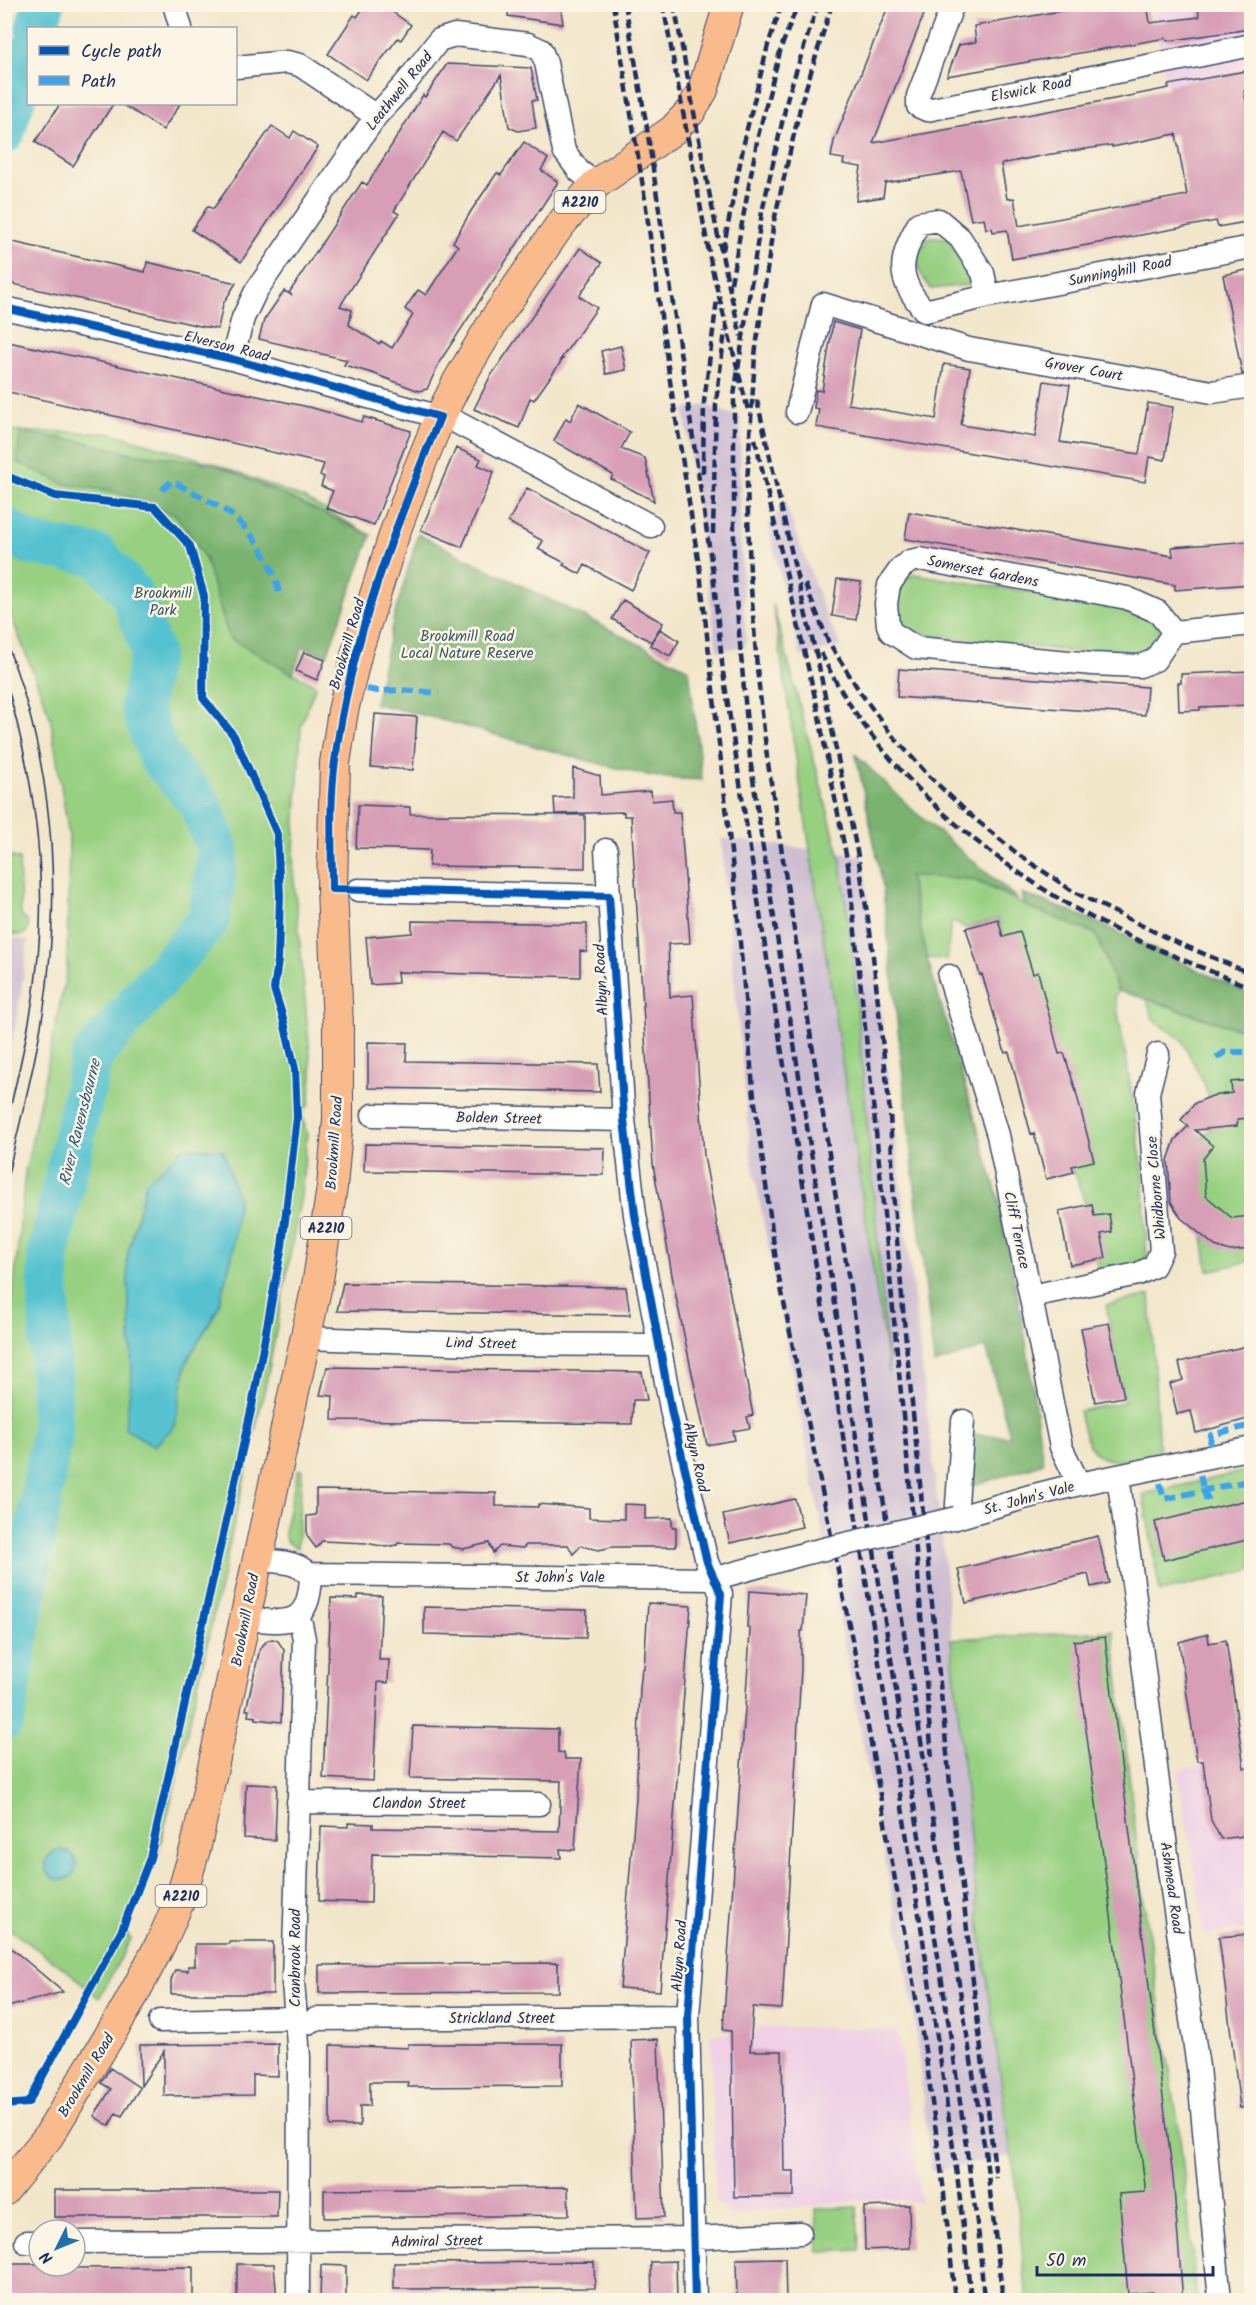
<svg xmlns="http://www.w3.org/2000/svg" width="1256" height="2305" viewBox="0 0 1256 2305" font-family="Kalam,sans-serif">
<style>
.built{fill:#efd0e6}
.industrial{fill:#cdbed2}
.green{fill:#98d082;stroke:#5a8070;stroke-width:1.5}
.forest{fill:#7ab270;stroke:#4a7067;stroke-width:1.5}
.water{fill:#56c2d0;stroke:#387897;stroke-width:1.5}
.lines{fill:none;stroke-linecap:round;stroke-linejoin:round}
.river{stroke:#56c2d0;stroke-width:42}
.building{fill:#d79eb6;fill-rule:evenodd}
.minor-casing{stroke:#3b4a6e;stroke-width:25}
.major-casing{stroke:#3b4a6e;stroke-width:32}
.minor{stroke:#fff;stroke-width:22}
.major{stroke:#fabb8c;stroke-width:30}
.tram{stroke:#1b2f5e;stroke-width:1.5}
.rail{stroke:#1b2f5e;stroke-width:4.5;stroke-dasharray:9 4.5;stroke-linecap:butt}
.minor-bridge-casing{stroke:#3b4a6e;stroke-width:25;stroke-linecap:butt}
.minor-bridge{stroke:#fff;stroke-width:22}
.quiet{stroke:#3da3ed;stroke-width:6;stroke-dasharray:12 6;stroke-linecap:butt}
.cycleway-casing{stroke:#fcf5e5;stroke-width:11}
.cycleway{stroke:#0057b8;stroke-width:8}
.labels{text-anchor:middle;stroke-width:5;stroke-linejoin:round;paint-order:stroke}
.shield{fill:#fcf5e5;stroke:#5e6a86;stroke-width:1.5}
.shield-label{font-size:14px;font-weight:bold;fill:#1b2f5e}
.street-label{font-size:15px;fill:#1b2f5e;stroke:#fcf5e5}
.park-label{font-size:15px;fill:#3a5767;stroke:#fcf5e5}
.water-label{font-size:16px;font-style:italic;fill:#2d5b80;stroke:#fcf5e5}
</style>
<rect width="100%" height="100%" fill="#fcf5e5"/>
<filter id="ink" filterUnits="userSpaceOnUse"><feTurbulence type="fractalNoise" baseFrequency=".0167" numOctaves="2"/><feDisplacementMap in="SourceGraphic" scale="12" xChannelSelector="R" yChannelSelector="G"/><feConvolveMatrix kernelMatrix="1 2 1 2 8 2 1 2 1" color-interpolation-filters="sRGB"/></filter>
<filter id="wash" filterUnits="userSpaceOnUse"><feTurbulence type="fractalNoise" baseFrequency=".008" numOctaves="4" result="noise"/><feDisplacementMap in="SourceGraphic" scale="24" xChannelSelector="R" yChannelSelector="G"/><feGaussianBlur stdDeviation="1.35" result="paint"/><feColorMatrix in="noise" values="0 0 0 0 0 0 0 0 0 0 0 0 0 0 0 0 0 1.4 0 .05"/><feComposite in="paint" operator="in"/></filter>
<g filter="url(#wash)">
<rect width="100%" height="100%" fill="#f2e6ca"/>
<!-- built -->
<path class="built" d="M1152,5H1251V151L1181,169Z
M1251,1755V1929L1203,1935L1201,1906L1177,1770Z
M758,2027L898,2029L921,2203L885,2198L731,2214L715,2201L711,2034H755Z"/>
<!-- industrial -->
<path class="industrial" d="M706,405L741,418L740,524L746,646L717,651L684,409Z
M785,502L827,618L842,646L801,657L768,527Z
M721,838L863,856L942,1539L977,1906L1011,2156L931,2171L913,2006L751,1156Z
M5,937L28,940L18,1013L5,1080Z"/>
<!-- green -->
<path class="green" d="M930,237L947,238L978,284L931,289C914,265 913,260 930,237Z
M5,431L111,433L213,463L305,499L371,535L327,655L302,647L293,673L316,685L301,725L293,869L312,1076L309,1105L304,1109L302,1117L307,1134L301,1196L269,1369L178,1773L156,1861L124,1931L131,1939L99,1998L70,1973L5,1926V1378L25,1173L67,970L69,836L50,716L11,616L5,588Z
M914,574L1137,609L1159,626V639L1144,657L1130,658L910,633L899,625C897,602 890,586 914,574Z
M773,605L841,862L853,961L889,1373Z
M5,855L19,859L21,915L28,922V930L23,935H16L5,931Z
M909,875L972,879L1037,911L1096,934L1118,991L1115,997L1127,1063L1143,1173L1147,1263L1099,1278L1089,1215L1073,1168L998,919L966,928L951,921L947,960L927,958Z
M1146,998L1207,1020L1251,1032V1261L1208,1271L1190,1146L1217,1125L1204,1083L1181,1039L1154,1021Z
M1150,1295L1159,1453C1108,1464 1090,1470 1079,1411L1124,1402L1106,1305Z
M298,1470H302L297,1548L286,1541L284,1532Z
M1251,1470V1570L1160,1592L1143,1494Z
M1113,1631L1141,1882L1159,2004L1179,2128L1197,2300H1027L1017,2197L977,1906L951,1639Z
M857,2207L859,2250L818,2252L816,2209Z"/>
<!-- forest -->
<path class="forest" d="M20,432L85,442L131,453L213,463L371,535L327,655L302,647L293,674L229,638L205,558L176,515L112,491L65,484L17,462Z
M418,534L689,669L702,780C686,779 668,779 652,776C558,757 469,723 375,704L393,621Z
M856,755L915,812L1018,899L972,879L909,876L927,958L999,1200L1026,1342L1043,1462L1038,1465L959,1490L971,1435L1010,1436L986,1347L934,1364L882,881Z
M1021,893L1083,916L1251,995V1032C1206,1020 1163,1002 1118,991L1096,934L1025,906Z"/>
<!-- water -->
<path class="water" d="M184,1147L223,1150L238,1200L232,1256L218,1308L186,1363L175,1426L154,1446L125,1428L132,1374L127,1257L146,1182Z
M46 1865a15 15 0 1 1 30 0a15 15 0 1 1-30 0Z"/>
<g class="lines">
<!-- river -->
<path class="river" d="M36,28L44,4
M4,133L28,54
M4,527L30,544L97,555L131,592L152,652L141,706L159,757L199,802L218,850L209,920L92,1056L48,1256L52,1433L4,1720"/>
</g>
<g id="blocks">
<!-- building -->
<path class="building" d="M366,4H381L411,25L401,40L398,38L366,80L328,54L354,15L357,17Z
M509,4H560L563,24L508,16Z
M889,4H928L873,143L1114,99L1169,88L1168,85L1251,70V90L1244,91L1251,127V221L1218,227L1216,221L1012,259L1007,230L993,232L992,228L986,229L984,218L971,220L961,171L885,183L883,197L856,201L861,167L843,164L844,159L831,157L834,141ZM1176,134L1187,195L1019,226L1014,198L1007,199L1001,164L1045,155L1112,145V147Z
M1101,4H1147L1150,23L1199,17L1198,4H1246L1250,29L1167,41L1166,38L947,76L959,45L976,42L974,26Z
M447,64L531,68L537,100H532L536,128L518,131L509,127L501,75L456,141L443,132L394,211L399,214L340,306L352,310L349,325L379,344L381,341L392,348L413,315L405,309L411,300L418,290L426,295L458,246L453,242L471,211L497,173L501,175L524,142L548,159L541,170L558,182L440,361L427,389L419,391L372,373L344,365L347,360L259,339L264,320L284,291L292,295L289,293L362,182L367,185L423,95L425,97Z
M60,104H113L73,166L35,142Z
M122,104H180L163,130Z
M272,126L290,138L294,131L318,147L241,262L192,230L208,206L213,209Z
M4,240L145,272L147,262L236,283L223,304L218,329L200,326L4,282Z
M580,248L602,263L579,296L597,308L560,360L563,359L534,400L530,398L519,428L474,409L490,377Z
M1251,269V373L1242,374L1223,275Z
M833,322L860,330L848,404L936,419L944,364L970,368L961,425L1035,437L1044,381L1070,385L1060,442L1139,454L1148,403L1173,407L1165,460L1149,457L1145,482L816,427L819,409L814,408L816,390L822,391Z
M4,341L313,408L362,422L364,417L411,431L374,525L326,508L333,491L321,486L324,477L320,475L324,464L4,391Z
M621,346L626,370L606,374L601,351Z
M579,403L630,432L621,449L645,458L654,501L611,479L613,475L554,441L566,418L570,421Z
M456,448L481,459L478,465L494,472L462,547L421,530Z
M527,488L650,553L631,590L585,565L580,574L563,565L565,563L538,549L543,541L508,522Z
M909,512L1173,556L1172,547L1251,541V584L1175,590V585L905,539Z
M837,579L861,582L856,620L832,616Z
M623,600L663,623L651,642L612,619Z
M660,629L679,641L670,656L650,645Z
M304,652L325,660L317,680L296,671Z
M899,669L1147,687L1145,715L897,697Z
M1251,671V705L1200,707V710L1179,711L1178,683H1181V674Z
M375,714L417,717L413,770L371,767Z
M573,768L600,776L601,795L651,791L652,801L672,799L673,812H680L690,943L668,944L670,997L693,995L704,1156L753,1415L747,1417L750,1428L733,1431L735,1440L707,1445L674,1287L653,1164L631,816H624V812L555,814L554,798L573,797Z
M358,805L410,807V814L585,815V868L429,866L430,850L356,848Z
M998,919L1003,937L1020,932L1033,974L1038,972L1059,1054L1064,1053L1075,1088L1094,1161L1072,1166L1074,1172L1046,1179L1034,1133L1031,1134L1009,1052L1005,1053L982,974L980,975L966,928Z
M412,921L587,924V952L580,951V977L397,972L398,983L370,985L366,937L412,933Z
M368,1042L407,1043L406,1061L598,1064L600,1092L368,1088Z
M1251,1080V1118L1238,1119L1237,1126L1195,1130L1213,1146L1203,1159L1206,1196L1232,1218L1251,1216V1249L1230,1251L1215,1246L1181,1218L1171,1202L1168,1160L1175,1140L1188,1126L1181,1120L1195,1103L1212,1096L1232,1093L1231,1082Z
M365,1144L605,1148L604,1175L364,1171Z
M1092,1204L1094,1216L1109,1214L1112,1232L1101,1234L1106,1258L1070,1265L1059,1211Z
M343,1283L626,1287L630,1315L337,1311Z
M1109,1323L1124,1397L1095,1402L1081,1328Z
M1251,1345V1418L1196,1433L1191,1411L1177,1414L1170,1384L1183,1380L1179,1362Z
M327,1367L642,1372L647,1400H633L632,1424L332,1420L333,1396L320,1395Z
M316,1490L496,1493V1506L538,1507V1504L589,1508V1518L624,1519V1504L645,1505V1519L672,1518V1527H676V1547H612L599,1550L581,1546L573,1554L568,1545H526L523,1548L500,1546L493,1553L489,1543L463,1549L452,1547L449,1544L398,1543L397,1545L386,1547L366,1543L322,1541L316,1548L307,1536V1516L316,1515Z
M795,1499L802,1527L730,1543L723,1515Z
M1251,1499V1539L1164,1560L1155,1522Z
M1098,1536L1109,1583L1091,1587L1088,1574L966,1603L958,1569Z
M749,1591L806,1595L803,1631H801V1669L782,2009L753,2007L750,2051H782L784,2171H794V2196L734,2197L731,2031L723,2030L749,1650L750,1628L747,1627Z
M358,1595L382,1596L379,1660H389L388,1683L378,1682L373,1781L323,1778L331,1598L358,1599Z
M648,1603L691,1606L660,1991L620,1988L636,1799L640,1688L642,1669H644Z
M424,1607L587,1610L586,1638L424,1634Z
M1208,1634L1209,1643L1226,1640L1244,1768L1251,1767V1835L1221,1839L1211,1820L1203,1761H1197L1179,1642Z
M1105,1637L1173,2177L1183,2301H1154L1153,2292L1128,2294L1119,2194L1145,2192V2185L1108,1892L1074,1641Z
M273,1639L278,1641L284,1650L281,1722L256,1719V1717L248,1716L249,1710H246L260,1648L268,1640Z
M413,1726L558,1729V1752L564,1753L565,1759H581L575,1850L560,1849L561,1858L372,1854L371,1903L319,1901L321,1826L348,1827V1823L373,1824V1828L559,1831L561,1781L410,1778Z
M246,1784L277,1785L275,1840L244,1838Z
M1251,1934V2107L1240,2108L1219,1937Z
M4,1942L63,1992L4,2008Z
M229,1942H273V1994H171V1980L175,1970L188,1971V1966H195V1944H229Z
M558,1963V1992L319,1993V1965Z
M658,2039L664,2217L637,2218L631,2040Z
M278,2044V2076L253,2075V2095L164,2096V2051L141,2086L140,2045Z
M408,2044H562V2086L408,2087V2082H370V2106H360V2126H330V2045L408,2048Z
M110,2068L140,2088L122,2116L116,2113L109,2126L94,2116L111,2089L101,2083Z
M568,2187L569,2215L324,2218V2190Z
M54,2190H278L277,2217H54Z
M909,2205L910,2248L865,2250L864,2207Z
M785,2258L786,2301H737L736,2259Z
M676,2261L677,2301H652L651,2262Z
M594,2262L595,2288L394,2289V2263Z
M4,2264H39V2266H75V2268L193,2267V2301H4Z
M237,2264H274L277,2301H237Z
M321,2265L346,2266V2301H320Z"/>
</g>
</g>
<g filter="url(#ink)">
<use href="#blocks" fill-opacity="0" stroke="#3b4a6e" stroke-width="1.5"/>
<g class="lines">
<defs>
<path id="minor" d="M174,4L181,28
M953,4L918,96V106L927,110L1252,45
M236,67L287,62L300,65L376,116
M4,308L232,359L440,417L456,422L651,526
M925,311L988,296L1252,247
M925,311C896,279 898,260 919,223L939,220L960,238L983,273L988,296
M232,359L243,318L256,291L376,116L406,83L439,40L455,35L528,44L541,50L546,63L564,151L579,171L596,184
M797,412L823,304L969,349L1212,392L1252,386
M920,559L1127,598L1158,612L1174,632L1155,660L1140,666L1092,664L916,648L891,632L888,625L886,604L889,585L901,568L910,561Z
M1174,632L1252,624
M606,850L624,1120L635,1215L672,1414L707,1562L721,1594L688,2016L695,2300
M358,890L609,896
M949,976L998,1135L1061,1447L1079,1484
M373,1115L624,1120
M1031,1296L1138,1274L1154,1266L1161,1251L1148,1093L1158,1054
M305,1338L476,1344L657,1345
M963,1421L956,1518L1027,1497L1079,1484L1252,1448
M1118,1476L1134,1590L1168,1863L1198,2067L1220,2300
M309,1574L713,1579L807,1553
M297,1616L301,1624L304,1639L293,1982L299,2057L298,2300
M246,1619C287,1622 308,1628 311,1578C301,1560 275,1562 257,1560
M298,1802L539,1804
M160,2021L296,2018
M296,2023H308L316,2019L688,2016
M26,2242H39
M75,2242L693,2238L800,2233"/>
<path id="major" d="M4,2191L48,2137L128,2005L162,1941L181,1897L196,1846L318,1280L332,1187L338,1119V1026L332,889L335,763L343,711L357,652L395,532L417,473L440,417L458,381L495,319L560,225L596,184L673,130L690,112L703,90L729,4"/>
</defs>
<!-- minor casing -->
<use href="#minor" class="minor-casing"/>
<!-- major casing -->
<use href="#major" class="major-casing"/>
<!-- minor -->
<use href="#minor" class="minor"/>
<!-- major -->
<use href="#major" class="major"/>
<!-- tram -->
<path class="tram" d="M4,637C47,744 61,860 48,975C41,1049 19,1121 4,1193
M4,674C33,775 49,869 36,975C30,1029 16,1082 4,1135"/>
<!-- rail -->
<path class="rail" d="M613,4L644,193L670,381L700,572L736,897L753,1088L777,1268L857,1664L925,2050L943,2184L955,2300
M625,4L646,122L713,573L723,672L762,927L922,1933L958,2182L971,2300
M663,4L712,269L748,410
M674,4C695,115 713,226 741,336
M818,4L788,96L762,212L734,396V576L750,758L763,848L952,2045L979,2237L984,2300
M832,4L801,104L774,221L755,355L747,484L750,574L757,668L767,757L985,2150L1003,2300
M723,250L746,133L768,45L782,4
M731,283L758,136L781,48L798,4
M757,400L806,616L817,657L858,856L871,938L890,1112L894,1205L906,1343L950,1784L996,2178
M755,439L817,706L848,865L878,1151L917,1562L932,1760
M703,473L704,402L717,300
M713,534L716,403L725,331
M805,584L828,641L860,692L891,734L928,775L969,814L1019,855L1074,892L1171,940L1252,974
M821,653C872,760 966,843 1066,903C1124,938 1189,962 1252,988"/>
<defs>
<path id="minor-bridge" d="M807,1553L956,1518"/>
</defs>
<!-- minor-bridge casing -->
<use href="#minor-bridge" class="minor-bridge-casing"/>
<!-- minor-bridge -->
<use href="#minor-bridge" class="minor-bridge"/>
<!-- quiet -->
<path class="quiet" d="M162,490L172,481C190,491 209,500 226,511C253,530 275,566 280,598
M367,689L377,691L401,690L439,693
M1216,1058L1225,1052H1252
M1210,1445L1211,1435L1252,1425
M1246,1465L1251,1484
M1200,1475L1206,1498L1210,1496
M1160,1483L1164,1499L1252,1480"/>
<defs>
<path id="cycleway" d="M4,308L232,359L440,417C395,527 350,642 335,761C329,803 332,847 332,889L609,896L624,1120L635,1215L672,1414L707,1562L721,1594L688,2016L695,2300
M4,475L55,496L155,507L190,546L204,596L203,698L234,736L277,834L280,895L278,961L274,989L283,1018L295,1069L297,1117L282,1246L252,1406L150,1858L121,1932L28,2103L4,2105"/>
</defs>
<!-- cycleway casing -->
<use href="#cycleway" class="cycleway-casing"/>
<!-- cycleway -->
<use href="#cycleway" class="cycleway"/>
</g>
</g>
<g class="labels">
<!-- shield labels -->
<g class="shield">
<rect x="554.5" y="191" width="51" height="22" rx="4.5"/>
<rect x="300.5" y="1217" width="51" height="22" rx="4.5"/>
<rect x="155.5" y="1885" width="51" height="22" rx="4.5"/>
</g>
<g class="shield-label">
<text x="580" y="207">A2210</text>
<text x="326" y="1233">A2210</text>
<text x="181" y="1901">A2210</text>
</g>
<!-- street labels -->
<g class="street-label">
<text transform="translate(1031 89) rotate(-11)" y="5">Elswick Road</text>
<text transform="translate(399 91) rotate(-51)" y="5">Leathwell Road</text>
<text transform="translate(1120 271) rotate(-11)" y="5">Sunninghill Road</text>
<text transform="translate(227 346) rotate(14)" y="5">Elverson Road</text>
<text transform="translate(1084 369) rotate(10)" y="5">Grover Court</text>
<text transform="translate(983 571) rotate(11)" y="5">Somerset Gardens</text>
<text transform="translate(347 644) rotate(-74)" y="5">Brookmill Road</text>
<text transform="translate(601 980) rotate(-93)" y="5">Albyn Road</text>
<text transform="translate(499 1118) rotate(1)" y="5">Bolden Street</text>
<text transform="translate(334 1143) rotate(-86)" y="5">Brookmill Road</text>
<text transform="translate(1156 1188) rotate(-95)" y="5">Whidborne Close</text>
<text transform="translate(1017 1230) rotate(78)" y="5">Cliff Terrace</text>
<text transform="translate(481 1343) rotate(1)" y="5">Lind Street</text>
<text transform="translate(696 1457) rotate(77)" y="5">Albyn Road</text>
<text transform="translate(1029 1498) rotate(-15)" y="5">St. John's Vale</text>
<text x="560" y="1582">St John's Vale</text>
<text transform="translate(245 1620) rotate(-79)" y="5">Brookmill Road</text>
<text x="419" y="1808">Clandon Street</text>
<text transform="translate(1172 1888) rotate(82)" y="5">Ashmead Road</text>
<text transform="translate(679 1956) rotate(-86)" y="5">Albyn Road</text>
<text transform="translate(295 1958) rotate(-90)" y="5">Cranbrook Road</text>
<text x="502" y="2023">Strickland Street</text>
<text transform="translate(86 2075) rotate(-59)" y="5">Brookmill Road</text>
<text transform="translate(437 2241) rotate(-1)" y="5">Admiral Street</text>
</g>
<!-- park labels -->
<g class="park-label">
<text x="163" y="598">Brookmill<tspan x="163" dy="17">Park</tspan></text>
<text x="467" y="641">Brookmill Road<tspan x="467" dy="17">Local Nature Reserve</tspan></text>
</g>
<!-- water labels -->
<g class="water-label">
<text transform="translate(79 1122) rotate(-76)" y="6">River Ravensbourne</text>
</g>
</g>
<!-- margin -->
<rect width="1256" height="2305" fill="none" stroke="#fcf5e5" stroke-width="24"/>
<!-- legend -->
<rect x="27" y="27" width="210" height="78" fill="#fcf5e5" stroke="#a2a6af" stroke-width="1.5"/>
<rect x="39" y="46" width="30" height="9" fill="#0057b8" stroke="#a2a6af" stroke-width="1.5"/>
<text x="81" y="57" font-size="18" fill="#1b2f5e">Cycle path</text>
<rect x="39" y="76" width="30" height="9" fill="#3da3ed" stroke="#a2a6af" stroke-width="1.5"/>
<text x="81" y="87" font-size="18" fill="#1b2f5e">Path</text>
<!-- north arrow -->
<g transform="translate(57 2248) rotate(227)"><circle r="28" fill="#fcf5e5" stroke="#a2a6af" stroke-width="1.5"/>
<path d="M0-4.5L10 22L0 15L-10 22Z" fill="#1f6fb2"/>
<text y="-9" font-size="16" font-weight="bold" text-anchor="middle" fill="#1b2f5e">N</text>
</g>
<!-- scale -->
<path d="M1037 2266v9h176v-9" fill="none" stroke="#1b2f5e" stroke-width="3"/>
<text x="1046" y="2266" font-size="18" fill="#1b2f5e" stroke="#fcf5e5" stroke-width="4.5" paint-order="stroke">50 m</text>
</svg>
